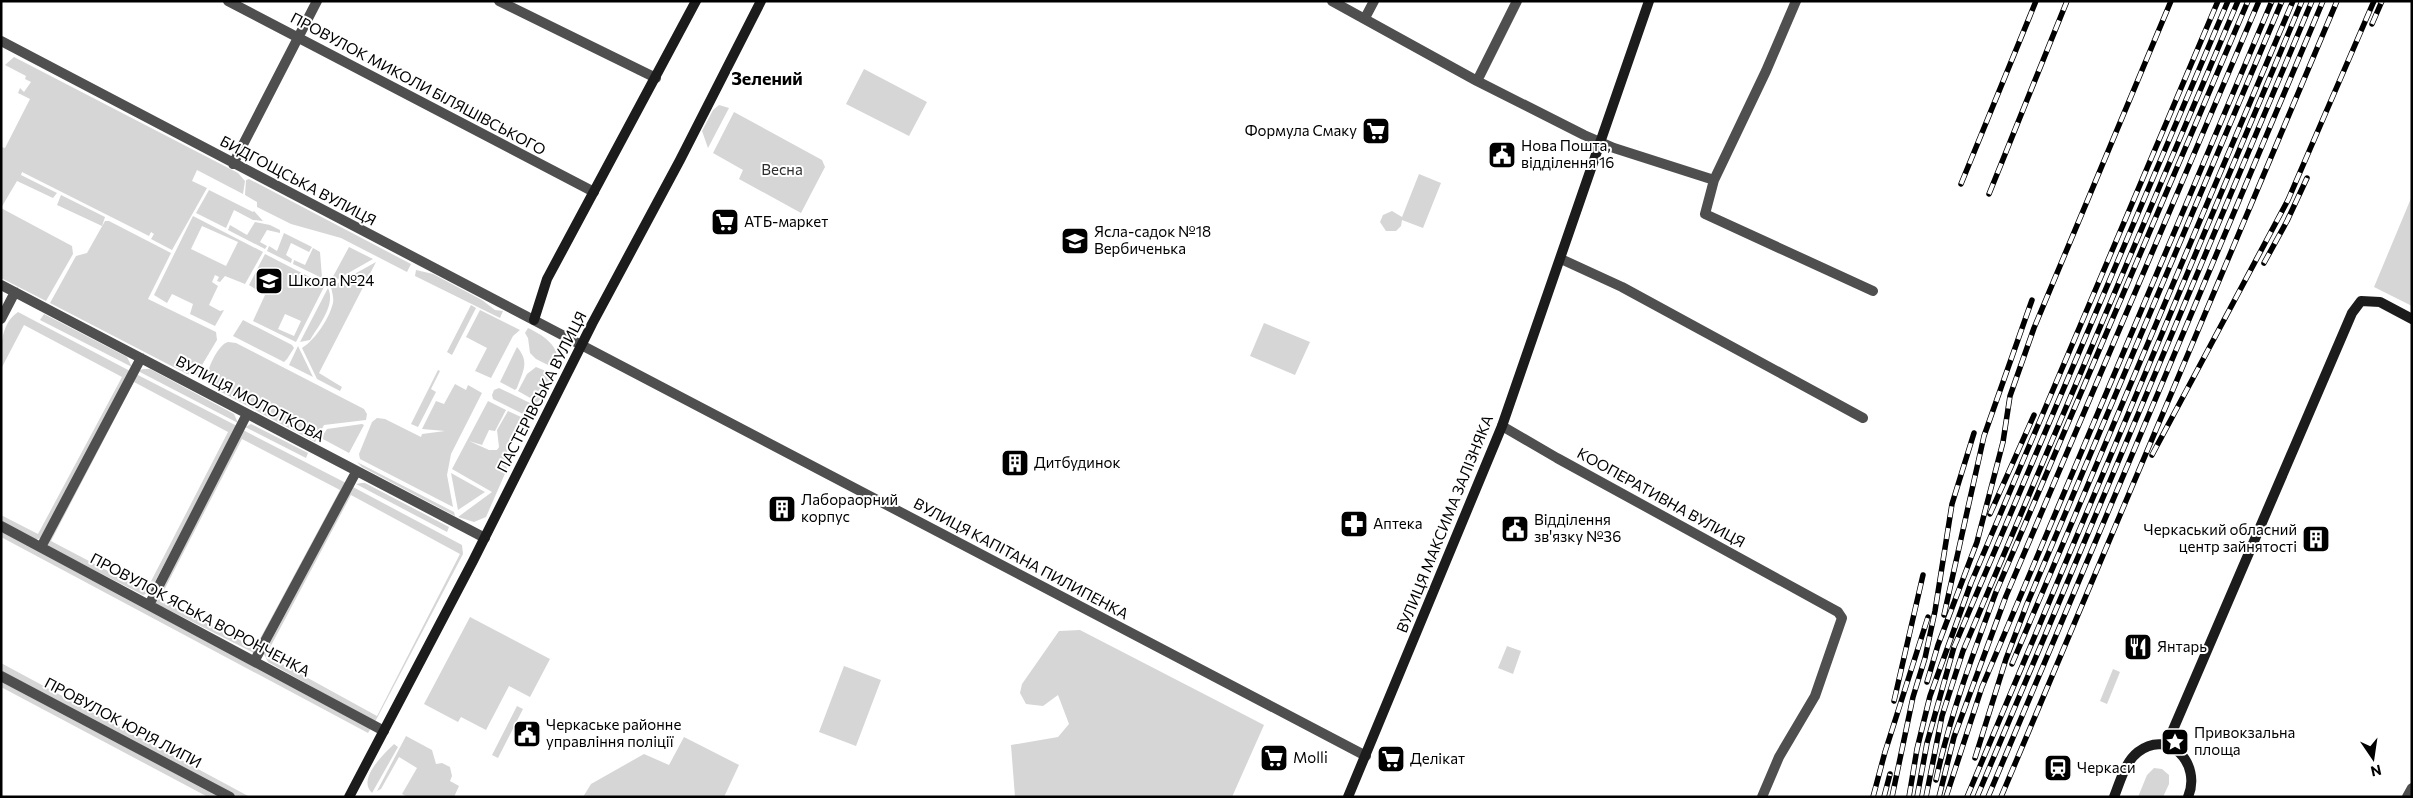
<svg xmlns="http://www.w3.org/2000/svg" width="2413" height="798" viewBox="0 0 2413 798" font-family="Commissioner,sans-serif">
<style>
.green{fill:#d6d6d6;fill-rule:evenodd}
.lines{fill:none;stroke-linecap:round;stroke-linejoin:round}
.street{stroke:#4f4f4f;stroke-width:10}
.secondary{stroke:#1c1c1c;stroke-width:10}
.rail-casing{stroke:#000;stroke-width:5.5}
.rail{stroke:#fff;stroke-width:4;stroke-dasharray:11;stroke-linecap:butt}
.labels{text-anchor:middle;stroke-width:4;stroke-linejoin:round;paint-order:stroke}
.street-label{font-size:15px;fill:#000;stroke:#fff}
.poi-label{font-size:15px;fill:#000;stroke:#fff;text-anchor:start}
.park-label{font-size:15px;fill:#2d2d2d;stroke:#fff}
.quarter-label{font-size:18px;font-weight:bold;fill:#000;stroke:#fff}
</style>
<rect width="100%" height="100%" fill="#fff"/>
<!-- green -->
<path class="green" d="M14,57L238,173L245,181L243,194L197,170L192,181L207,188L172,250L151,239L154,234L151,232L149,236L22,172L21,175L57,193L53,198L17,181L1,208V147L5,148L30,99L18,93L20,88L24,92L31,82L25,79L26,76L5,65Z
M864,69L927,102L909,136L846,104Z
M719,105L729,108L708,148L702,131L713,110Z
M734,112L822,160L825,167L801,213L739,179L743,170L713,153Z
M1419,174L1441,183L1423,228L1402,220L1401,226L1396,231H1386L1380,222L1383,215L1392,211L1402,217Z
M249,179L411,264L407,272L341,238L291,224L257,207V202L245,195L246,180Z
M209,190L253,212L254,211L263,221L253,220L234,210L226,228L196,213Z
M61,195L105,217L102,226L57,205Z
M2412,196V306L2374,287Z
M1,208L72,246L73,254L46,301L1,278Z
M193,216L263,252L245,284L225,276L220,282L217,281L219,277L215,275L212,282L218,286L209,305L220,311L224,310L215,326L190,314L193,304L172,294L167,303L154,295ZM202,226L238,242L226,266L191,249Z
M105,221H109L171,253L148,299L216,332L217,340L196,375L187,374L50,303L76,256L87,253Z
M255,222L270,225L280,230V233L267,230L260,242L267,246L265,249L228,230L230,225L247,235Z
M284,233L312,247L309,252L291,243L286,255L292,259L291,263L267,251L269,246L277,251Z
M349,247L373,259L329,284Z
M313,248L320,252L322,278L293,264L294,260L305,265Z
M265,254L325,285L296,342L253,321L265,295L249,285ZM285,314L301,321L294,336L278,329Z
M376,262L319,373L342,387L340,391L317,379L302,348C315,340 329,319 333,303C334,298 332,292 331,287Z
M416,270L433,274L482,300L495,310L503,311L500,318L415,276Z
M328,288C336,305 319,325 310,340L300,342Z
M471,305L476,308L452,355L447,352Z
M480,310L520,330L513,336L491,378L475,371L487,348L466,337Z
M18,312L130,371L42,538L33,540L1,522V515L38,534L122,377L24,325L1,369C1,348 0,324 18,312Z
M44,314L127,357L132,367L40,320Z
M243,320L292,345L294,348L287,359L284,362L233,336Z
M1264,323L1310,342L1295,375L1250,356Z
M528,328C545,336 563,348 556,369L536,359L530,353L528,338L525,333Z
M228,342L236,343L364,409L367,414L366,420L324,425L315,442L212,387L206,380C207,370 218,344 228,342Z
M298,346L313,377L289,365Z
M517,347C530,362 523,371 517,388L515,390L500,382Z
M536,367L553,374C551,384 544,400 534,404L532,415L523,423L505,457L507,469L486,517L474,522L458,517L492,492L452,469L488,401L506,410L495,431L489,430L482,445L469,441L489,450H497L499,447L497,430L508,411L521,417L523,414L493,399L492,395L494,390L499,388L530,403L532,399L518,391L527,374Z
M143,369H150L234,414L238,423L138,371Z
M438,370L440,371L431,389L436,392L418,427L411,424Z
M136,374L237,426L149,593L143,595L49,547L47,543ZM134,382L228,432L146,591L51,541Z
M455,384L466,390L468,385L482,393L451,454L447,475L453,507L360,459L359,454L372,422L377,418L385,419L421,437L422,434L445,431L422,429L436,401L444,404Z
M251,424L308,453L306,458L245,427Z
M362,424L364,425L349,453L321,438L327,429Z
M243,430L346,483L254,653L155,603ZM242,439L340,490L255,648L160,598Z
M357,462L454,512L455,516L362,467Z
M451,473L485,492L458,510Z
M361,483H365L449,527L447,532L356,484Z
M353,487L462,545L463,554L375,722L268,662L264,654ZM351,495L460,554L377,716L266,655Z
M1,530L371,728L368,733L1,537Z
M470,617L550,659L530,697L509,686L486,730L461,717L458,722L424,704Z
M1080,630L1264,725L1232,797H1015L1011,745L1058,737L1069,724L1058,695L1043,706L1026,704L1020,693L1022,684L1059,631Z
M1507,646L1521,651L1513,674L1498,668Z
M1,663L250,797H237L1,672Z
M844,666L881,680L856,746L819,732Z
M2113,669L2120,672L2107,704L2100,701Z
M1,681L222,797H208L1,687Z
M517,706L523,709L498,758L492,755Z
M406,736L432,750L436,764L442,763L450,767L452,776L450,781L459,786L454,797H408L402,794L417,768L399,757L381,789L377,791Z
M684,737L739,765L724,797H583L591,784L644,754L669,765Z
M394,744L398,747L372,793C357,779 383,755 394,744Z
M2154,768L2162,769L2169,775V784L2163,797H2138L2147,775Z"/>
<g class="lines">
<!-- street -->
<path class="street" d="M228,1L594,192
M499,1L656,78
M1332,1L1477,81L1584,135L1614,148L1714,180
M1796,1L1766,71L1714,180L1705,214L1873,291
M1365,18L1374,1
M1,41L1366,756
M1477,81L1517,1
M233,164L317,1
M1561,259L1622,287L1863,418
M1,285L485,538
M1,319L15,292
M1502,426L1557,458L1838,612L1842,618L1815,696L1779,757L1762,797
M1,526L384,731
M41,547L141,358
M149,605L247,414
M255,660L356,472
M1,676L230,797
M2407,797L2412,788"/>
<!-- secondary -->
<path class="secondary" d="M534,320L547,279L696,1
M2166,746L2352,313L2361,301L2380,302L2412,319
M349,797L473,561L592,324L680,160L761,1
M1348,797L1502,426L1649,1
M2114,797C2120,782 2125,762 2138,752C2169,728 2202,764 2188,797"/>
<defs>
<path id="rail" d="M2372,24L2382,1
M1961,184L2036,1
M1989,194L2067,1
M2264,263L2287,221L2307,178
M2152,455L2288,200L2374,1
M1990,514L2034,415
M1944,615L1984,436L2032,300
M2012,664L2293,1
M1927,682L1938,645L1977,542L2003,442L2010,396L2034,328L2171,1
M1894,701L1923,575
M1975,758L2006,659L2027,604L2282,1
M1936,780C1950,715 1973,654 1996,592L2248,1
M1873,797L1885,752L1928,617
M1884,797L1890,774
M1892,797L1913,697L1925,658L1935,611L1952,504L1974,433
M1909,797L1917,749L1930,696L1971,583L2218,1
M1917,797L1927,743L1954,647L2228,1
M1926,797L1942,716L1963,651L2238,1
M1939,797L1954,737L2006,596L2259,1
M1946,797L1982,687L2272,1
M1967,797L2302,1
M1977,797L2312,1
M1988,797L2323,1
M2001,797L2337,1"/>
</defs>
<!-- rail casing -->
<use href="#rail" class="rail-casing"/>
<!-- rail -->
<use href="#rail" class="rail"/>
</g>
<!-- icons -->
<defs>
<symbol id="supermarket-square" viewBox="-11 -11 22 22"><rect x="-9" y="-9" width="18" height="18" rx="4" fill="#000" stroke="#fff"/><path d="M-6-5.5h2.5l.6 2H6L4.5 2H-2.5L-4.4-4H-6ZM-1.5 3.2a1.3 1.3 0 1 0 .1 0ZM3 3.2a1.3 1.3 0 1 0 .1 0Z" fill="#fff"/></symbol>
<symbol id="civic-square" viewBox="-11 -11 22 22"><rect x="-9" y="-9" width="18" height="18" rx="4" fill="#000" stroke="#fff"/><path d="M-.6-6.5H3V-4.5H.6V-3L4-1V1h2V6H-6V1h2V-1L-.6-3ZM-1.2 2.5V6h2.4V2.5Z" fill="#fff"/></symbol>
<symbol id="school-square" viewBox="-11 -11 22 22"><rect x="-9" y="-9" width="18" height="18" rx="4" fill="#000" stroke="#fff"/><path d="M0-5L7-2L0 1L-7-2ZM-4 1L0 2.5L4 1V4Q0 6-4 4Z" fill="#fff"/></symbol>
<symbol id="building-square" viewBox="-11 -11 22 22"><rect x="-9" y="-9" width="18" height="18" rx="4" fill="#000" stroke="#fff"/><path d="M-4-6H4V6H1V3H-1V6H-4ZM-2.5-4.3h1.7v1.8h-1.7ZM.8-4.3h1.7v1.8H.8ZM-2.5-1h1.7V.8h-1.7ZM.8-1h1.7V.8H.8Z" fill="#fff"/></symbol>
<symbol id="pharmacy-square" viewBox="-11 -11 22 22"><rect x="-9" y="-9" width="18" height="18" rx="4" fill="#000" stroke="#fff"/><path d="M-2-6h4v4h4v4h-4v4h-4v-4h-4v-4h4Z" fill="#fff"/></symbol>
<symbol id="restaurant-square" viewBox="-11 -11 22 22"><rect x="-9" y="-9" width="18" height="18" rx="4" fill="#000" stroke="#fff"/><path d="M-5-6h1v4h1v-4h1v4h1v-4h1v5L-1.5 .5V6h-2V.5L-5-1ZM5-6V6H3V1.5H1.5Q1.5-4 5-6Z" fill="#fff"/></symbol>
<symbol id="sight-square" viewBox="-11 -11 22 22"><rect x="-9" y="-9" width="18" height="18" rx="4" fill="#000" stroke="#fff"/><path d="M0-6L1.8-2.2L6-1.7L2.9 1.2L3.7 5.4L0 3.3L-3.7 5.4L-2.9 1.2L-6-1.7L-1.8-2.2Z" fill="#fff"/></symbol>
<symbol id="station-square" viewBox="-11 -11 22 22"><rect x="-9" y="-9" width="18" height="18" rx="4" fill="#000" stroke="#fff"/><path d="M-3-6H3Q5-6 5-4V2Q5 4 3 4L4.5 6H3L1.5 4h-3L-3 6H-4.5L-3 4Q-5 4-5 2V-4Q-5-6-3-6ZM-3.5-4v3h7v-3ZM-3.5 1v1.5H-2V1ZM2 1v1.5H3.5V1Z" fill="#fff"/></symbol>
</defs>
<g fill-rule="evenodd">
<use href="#supermarket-square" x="1360" y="115" width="32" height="32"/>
<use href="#civic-square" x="1486" y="139" width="32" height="32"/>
<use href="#supermarket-square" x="709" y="206" width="32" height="32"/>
<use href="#school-square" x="1059" y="225" width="32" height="32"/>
<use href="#school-square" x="253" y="265" width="32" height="32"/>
<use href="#building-square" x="999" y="447" width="32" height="32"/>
<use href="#building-square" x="766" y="493" width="32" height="32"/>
<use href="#pharmacy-square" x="1338" y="508" width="32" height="32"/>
<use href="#civic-square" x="1499" y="513" width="32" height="32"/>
<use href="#building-square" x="2300" y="523" width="32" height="32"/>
<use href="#restaurant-square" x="2122" y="631" width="32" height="32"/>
<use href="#civic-square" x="511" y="718" width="32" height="32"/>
<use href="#sight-square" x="2159" y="726" width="32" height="32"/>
<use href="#supermarket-square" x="1258" y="742" width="32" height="32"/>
<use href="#supermarket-square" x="1375" y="743" width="32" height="32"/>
<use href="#station-square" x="2042" y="752" width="32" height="32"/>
</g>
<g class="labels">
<!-- street labels -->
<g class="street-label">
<text transform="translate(418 84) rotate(28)" y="5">ПРОВУЛОК МИКОЛИ БІЛЯШІВСЬКОГО</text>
<text transform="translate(298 181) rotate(28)" y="5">БИДГОЩСЬКА ВУЛИЦЯ</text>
<text transform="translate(542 392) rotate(-63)" y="5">ПАСТЕРІВСЬКА ВУЛИЦЯ</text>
<text transform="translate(250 399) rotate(28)" y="5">ВУЛИЦЯ МОЛОТКОВА</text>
<text transform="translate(1661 498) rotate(29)" y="5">КООПЕРАТИВНА ВУЛИЦЯ</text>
<text transform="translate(1445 524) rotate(-68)" y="5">ВУЛИЦЯ МАКСИМА ЗАЛІЗНЯКА</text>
<text transform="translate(1021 559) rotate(28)" y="5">ВУЛИЦЯ КАПІТАНА ПИЛИПЕНКА</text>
<text transform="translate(200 615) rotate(28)" y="5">ПРОВУЛОК ЯСЬКА ВОРОНЧЕНКА</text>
<text transform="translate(123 723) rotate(28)" y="5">ПРОВУЛОК ЮРІЯ ЛИПИ</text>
</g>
<!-- poi labels -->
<g class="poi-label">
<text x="1357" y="136" text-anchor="end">Формула Смаку</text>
<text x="1521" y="151">Нова Пошта,<tspan x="1521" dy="17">відділення 16</tspan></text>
<text x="744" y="227">АТБ-маркет</text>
<text x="1094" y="237">Ясла-садок №18<tspan x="1094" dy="17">Вербиченька</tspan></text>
<text x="288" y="286">Школа №24</text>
<text x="1034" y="468">Дитбудинок</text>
<text x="801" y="505">Лабораорний<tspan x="801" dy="17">корпус</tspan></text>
<text x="1534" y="525">Відділення<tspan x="1534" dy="17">зв'язку №36</tspan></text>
<text x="1373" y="529">Аптека</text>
<text x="2297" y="535" text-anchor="end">Черкаський обласний<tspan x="2297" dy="17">центр зайнятості</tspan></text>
<text x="2157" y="652">Янтарь</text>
<text x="546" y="730">Черкаське районне<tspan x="546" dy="17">управління поліції</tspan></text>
<text x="2194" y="738">Привокзальна<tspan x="2194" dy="17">площа</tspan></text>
<text x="1293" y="763">Molli</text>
<text x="1410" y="764">Делікат</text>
<text x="2077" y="773">Черкаси</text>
</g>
<!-- park labels -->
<g class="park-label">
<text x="782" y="175">Весна</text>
</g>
<!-- quarter labels -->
<g class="quarter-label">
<text x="767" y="85">Зелений</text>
</g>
</g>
<!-- border -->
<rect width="2413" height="798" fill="none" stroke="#000000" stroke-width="5"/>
<!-- north arrow -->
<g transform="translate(2373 758) rotate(167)" stroke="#ffffff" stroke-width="4" paint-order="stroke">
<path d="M0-4L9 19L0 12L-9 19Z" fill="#000000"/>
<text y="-8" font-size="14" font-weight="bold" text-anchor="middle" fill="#000000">N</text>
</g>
</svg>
